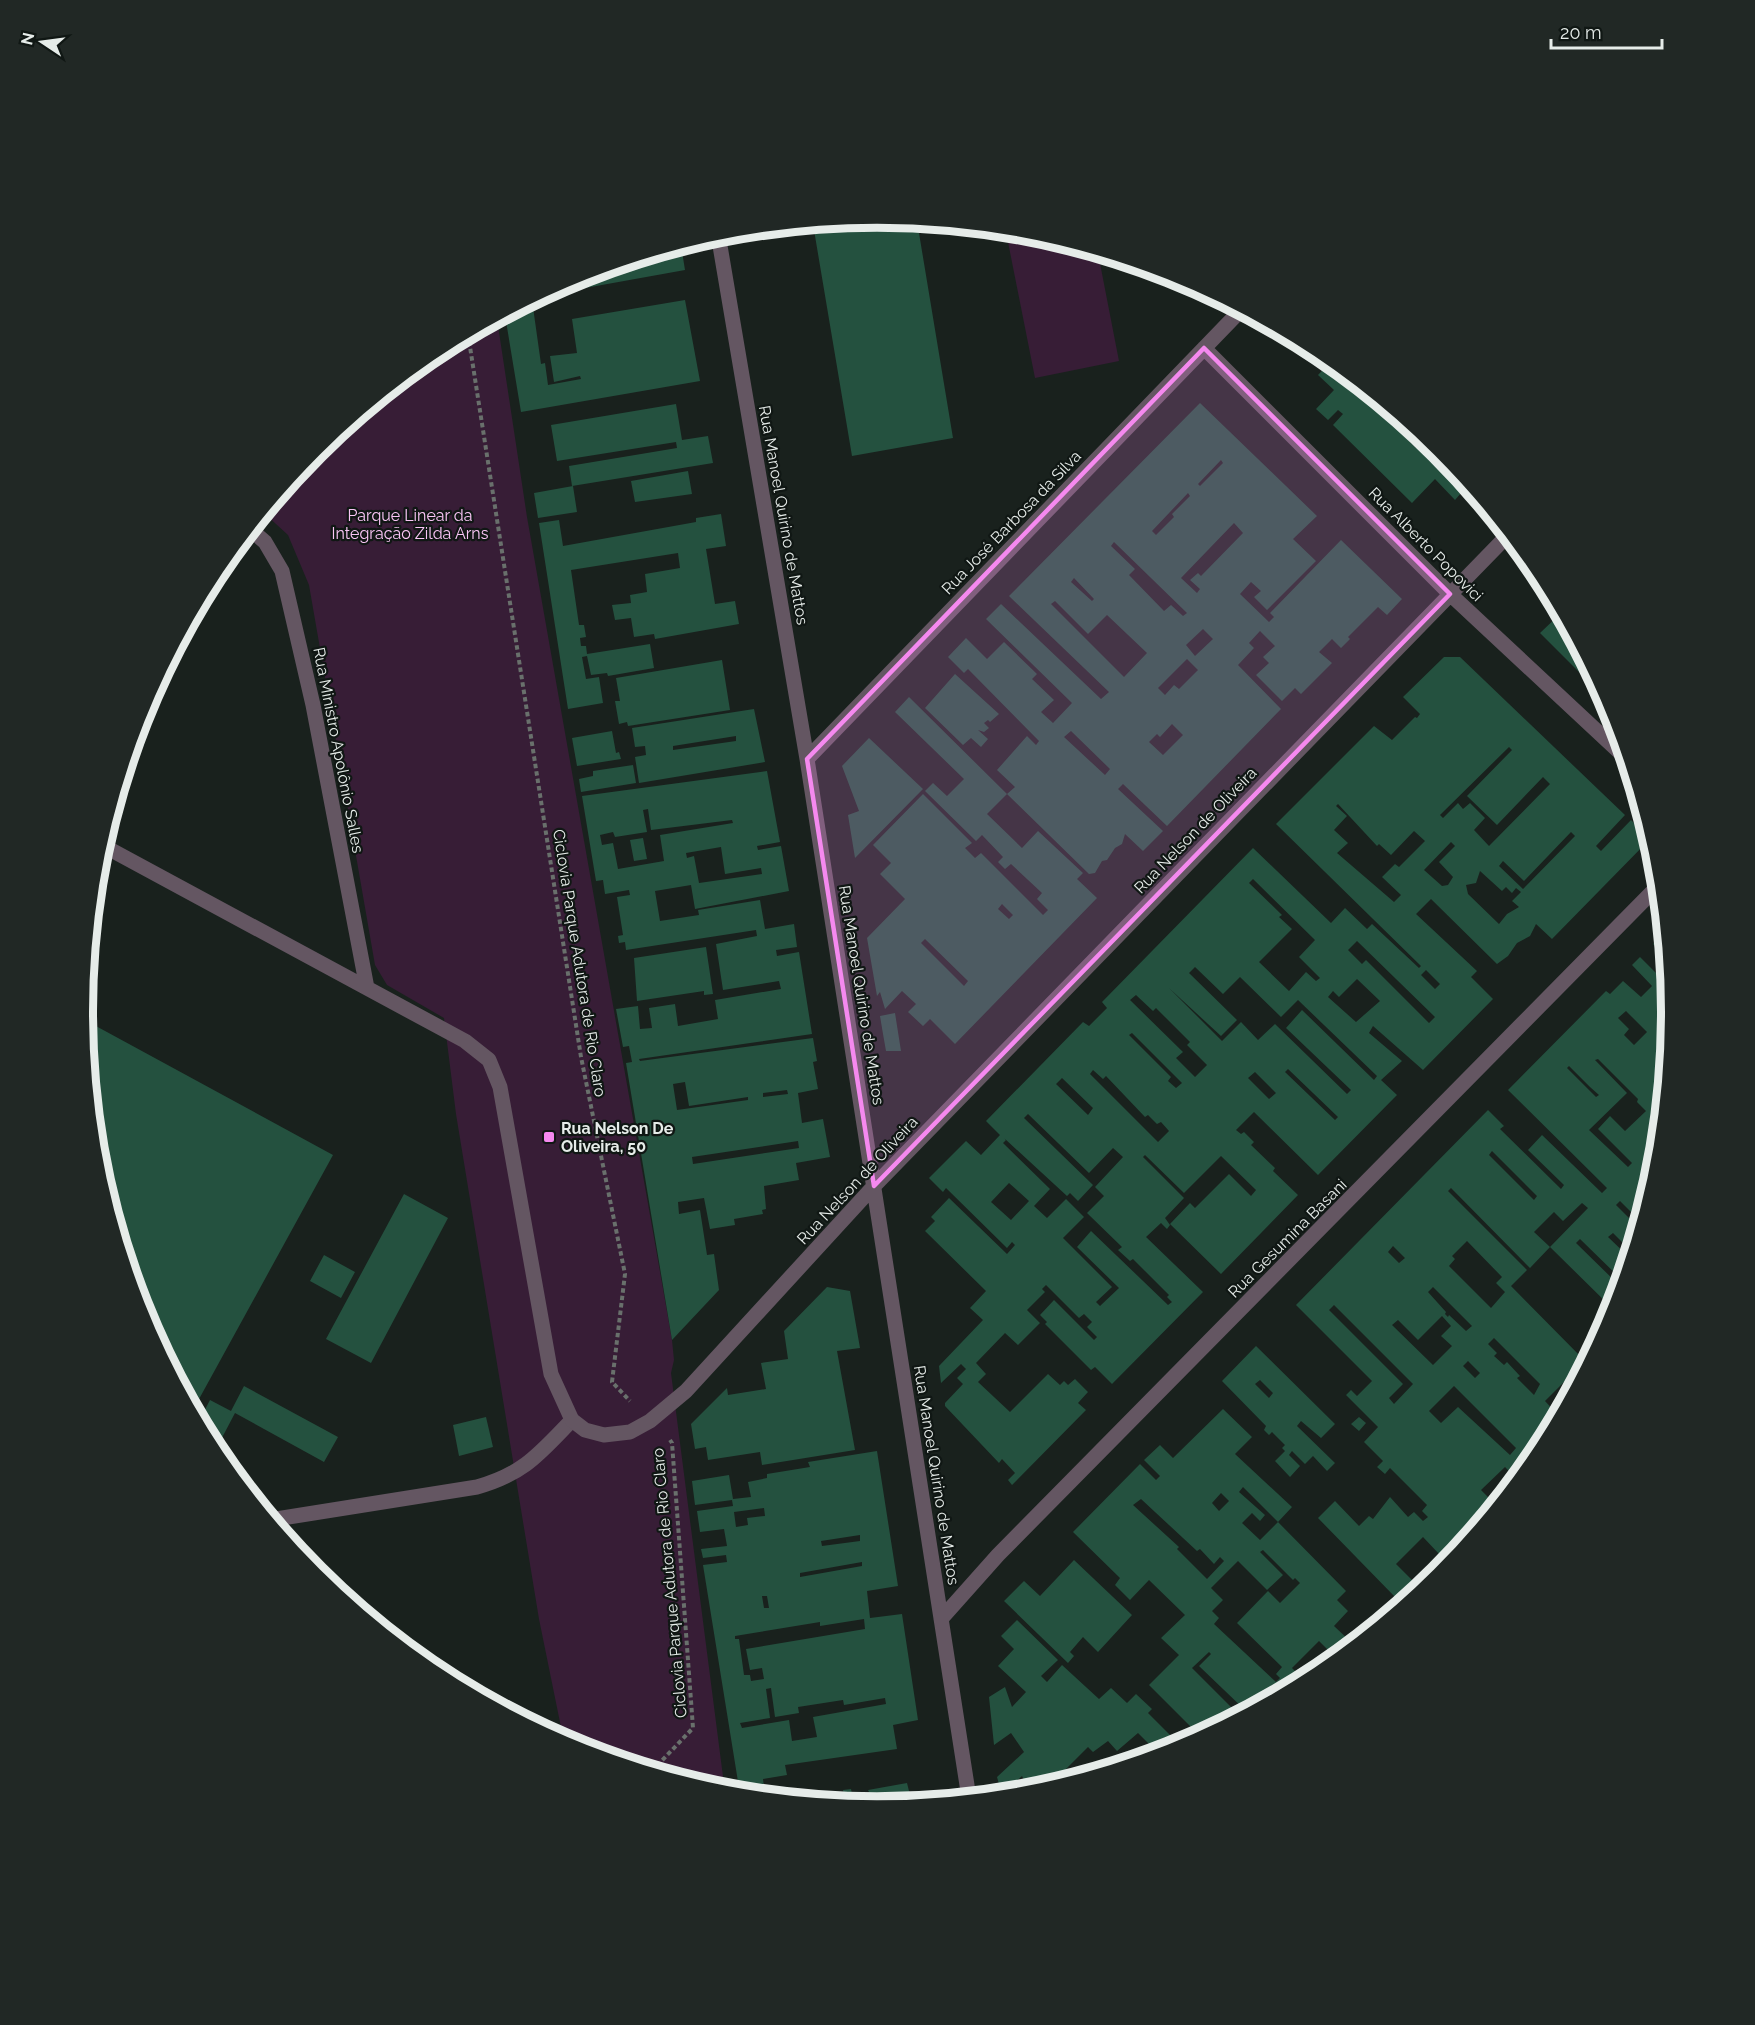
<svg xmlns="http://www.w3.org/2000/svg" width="1755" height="2025" viewBox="0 0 1755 2025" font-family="Raleway,sans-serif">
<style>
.green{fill:#371d36}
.building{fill:#24513f;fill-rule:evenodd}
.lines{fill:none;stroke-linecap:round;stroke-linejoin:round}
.path{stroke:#69706c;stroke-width:4;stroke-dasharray:4.5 3;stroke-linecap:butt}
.service{stroke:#645662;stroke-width:15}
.minor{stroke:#645662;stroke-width:15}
.marked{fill:#f589ef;fill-opacity:0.2;stroke:#f589ef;stroke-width:4.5;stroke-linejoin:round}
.poi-dot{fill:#f589ef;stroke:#101714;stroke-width:2}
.labels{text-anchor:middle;stroke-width:4.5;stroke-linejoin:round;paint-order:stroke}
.park-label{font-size:16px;fill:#fac5f6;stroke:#101714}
.street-label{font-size:16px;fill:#e6ece9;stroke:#101714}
.poi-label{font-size:16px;font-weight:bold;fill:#e6ece9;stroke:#101714;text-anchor:start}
.rim{fill:none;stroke:#e6ece9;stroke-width:8}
</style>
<rect width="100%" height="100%" fill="#19211d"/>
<!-- green -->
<path class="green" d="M1028,232L1098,253L1119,361L1035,378L1007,237Z
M497,319L527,517L672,1340L674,1360L671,1373L725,1792L564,1742L539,1619L456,1114L444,1018L387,985L375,965L309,585L288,535L264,513L316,450L436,351Z"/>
<!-- building -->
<path class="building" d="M878,218L917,221L953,438L852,456L813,224Z
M681,245L685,270L563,292L562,284L574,278L645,259V256Z
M532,300L541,364L545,363L548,385L581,379L580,376L554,382L550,356L577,353L572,319L685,300L700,381L521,412L505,315Z
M1331,361L1393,412L1387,419L1416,448L1425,438L1440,451L1468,485L1455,500L1435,479L1412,503L1333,425L1343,414L1338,410L1328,420L1316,409L1334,390L1318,375Z
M1200,403L1317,516L1293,539L1316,561L1267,610L1254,597L1261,591L1251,582L1240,594L1269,622L1274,617L1270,613L1341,540L1402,599L1387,615L1378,607L1348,637L1350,639L1341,648L1332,639L1319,652L1332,663L1301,694L1295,688L1282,701L1256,675L1269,663L1263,657L1275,646L1260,631L1249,643L1254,648L1238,665L1281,709L1167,826L1123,784L1118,789L1163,831L1143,851L1125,834L1122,844L1115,848L1107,860L1102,861L1095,873L1089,874L1007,794L1015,787L997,770L1027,736L1036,745L1039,741L968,669L964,673L948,657L966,638L987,659L1004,642L1037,674L1032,679L1054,700L1041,712L1053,723L1072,703L986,619L1001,604L1101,699L1109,692L1009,596ZM1221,460L1223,463L1200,486L1198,484ZM1188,493L1190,496L1172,514L1174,517L1156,535L1152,531ZM1234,523L1243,533L1201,576L1198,573L1190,580L1200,589L1197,593L1181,578ZM1114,542L1187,613L1183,616L1171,605L1164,611L1129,575L1135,569L1111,546ZM1074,578L1094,599L1092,601L1071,582ZM1055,601L1088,634L1107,615L1147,653L1124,677L1051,604ZM1203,629L1213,639L1195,656L1186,645ZM1187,659L1198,670L1179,689L1174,685L1165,695L1158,688ZM1172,724L1183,735L1163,755L1149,742L1157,734L1160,737ZM1071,731L1110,769L1105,775L1064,737Z
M676,404L682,440L708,436L713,463L572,486L569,466L677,448L676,442L557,461L551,425Z
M688,471L692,494L635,502L631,481Z
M573,486L577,512L538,518L534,493Z
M721,514L726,546L706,549L715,604L735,601L739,624L655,639L654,634L634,637L631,618L615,620L612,605L631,603L630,595L647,592L645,574L680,568L678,553L571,570L579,625H584L586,637L580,638L581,646H586L587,654L650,644L654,668L608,676L607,673L591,675L587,656L582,657L586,679L599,677L603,703L568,709L539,523L559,520L563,546L696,522V518Z
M1561,613L1589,666L1581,674L1540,633Z
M1444,657H1460L1625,815L1596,846L1601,851L1631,820L1650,839L1552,939L1536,924L1530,936L1517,943L1508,956L1497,964L1431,899L1416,914L1477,971L1471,977L1493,999L1423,1070L1373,1026L1369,1033L1402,1061L1381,1080L1397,1095L1318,1175L1254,1112L1236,1130L1241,1134L1244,1132L1254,1142L1251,1145L1275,1168L1273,1171L1298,1195L1221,1274L1170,1224L1190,1203L1195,1208L1229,1174L1251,1196L1256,1190L1221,1156L1184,1193L1145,1155L1143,1157L1184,1198L1165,1218L1170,1225L1167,1229L1161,1223L1146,1237L1203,1292L1112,1384L1095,1367L1091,1370L1045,1324L1047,1322L1040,1315L1054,1300L1094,1340L1097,1337L1087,1327L1092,1322L1084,1314L1079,1318L1046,1285L1042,1289L1045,1292L1027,1310L1040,1323L1018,1345L1005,1333L976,1363L986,1374L978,1382L1010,1412L1048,1374L1060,1385L1064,1381L1068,1385L1075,1379L1088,1392L1078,1403L1086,1410L1012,1485L1008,1480L1015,1473L1002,1459L999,1463L945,1406V1403L963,1384L957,1378L966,1369L961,1364L941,1383L939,1366L983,1320L970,1308L986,1291L925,1231L935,1221L931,1217L949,1198L1007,1254L1015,1245L1012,1242L1007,1248L946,1188L943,1192L929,1178L966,1141L981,1155L1000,1135L986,1121L1083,1022L1089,1026L1107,1008L1102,1002L1253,848L1331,923L1345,908L1367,929L1372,924L1419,968L1421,966L1276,824L1374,726L1392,740L1415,717L1417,718L1420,714L1403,697ZM1509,747L1512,750L1467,796L1497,825L1543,777L1550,784L1489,846L1474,830L1485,818L1470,803L1463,809L1458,803L1443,818L1440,815ZM1338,804L1377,846L1379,844L1391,855L1414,831L1425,841L1399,867L1395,864L1382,877L1401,895L1394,902L1337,853L1348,843L1334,830L1347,816L1336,806ZM1571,832L1575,836L1523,889L1499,866L1503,861L1524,881ZM1451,842L1455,846L1439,862L1453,877L1448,885L1442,886L1424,870ZM1480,871L1502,891L1506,887L1512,893L1516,888L1521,892L1512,901L1519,907L1507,914L1499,924L1468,894L1466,885L1476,883ZM1253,879L1315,940L1299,957L1320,978L1316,981L1306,972L1289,991L1259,962L1292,929L1279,917L1282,915L1249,883ZM1357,941L1435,1017L1429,1023L1366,960L1362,964L1348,950ZM1195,967L1223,994L1240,977L1281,1017L1298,1000L1377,1076L1374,1080L1302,1010L1286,1028L1351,1090L1347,1094L1275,1024L1258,1040L1241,1022L1222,1041L1169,988L1221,1036L1237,1020L1189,973ZM1426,970L1440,984L1435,989L1421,975ZM1357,979L1380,1001L1356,1022L1328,997L1333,991L1339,997ZM1136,995L1153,1011L1156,1008L1190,1042L1187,1045L1207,1065L1195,1077L1176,1058L1183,1052L1130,1000ZM1132,1033L1182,1083L1176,1088L1168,1081L1171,1077L1129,1035ZM1288,1069L1338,1117L1335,1120L1285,1072ZM1093,1070L1103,1079L1106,1076L1145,1117L1148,1115L1157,1124L1161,1122L1169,1131L1158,1142L1090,1074ZM1255,1072L1276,1093L1269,1099L1248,1078ZM1062,1078L1093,1108L1088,1115L1056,1084ZM1028,1114L1089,1173L1113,1148L1123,1157L1095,1187L1104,1196L1087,1213L1122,1247L1118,1250L1130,1261L1133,1259L1169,1295L1167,1297L1172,1302L1168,1305L1091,1231L1077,1247L1119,1288L1100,1306L1096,1302L1112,1287L1063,1238L1084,1217L1066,1199L1047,1218L1034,1206L1050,1189L1003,1143L1006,1140L1004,1138L1067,1196L1070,1193L1078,1201L1093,1185L1024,1118ZM1009,1183L1029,1201L1011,1220L991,1202Z
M722,660L730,710L628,726L627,722L619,724L615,701H620L616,678Z
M955,674L999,714L990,722L988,720L984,723L989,728L984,732L978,730L988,739L981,747L971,738L963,745L925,708Z
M909,697L1007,794L987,814L1022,848L1038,831L1083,873L1077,879L1097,898L955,1044L930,1019L923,1026L908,1012L916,1004L902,991L885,1009L880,992L877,996L867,938L905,899L880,874L891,863L873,845L923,794L972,843L965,848L975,858L981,853L1043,915L1048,910L1037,899L1042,893L1011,864L1005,869L998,862L1003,857L982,835L976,841L925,791L933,783L947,796L964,779L895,712ZM1002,904L1013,915L1009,919L998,909ZM925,939L968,981L964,986L921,943Z
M754,709L765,762L639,783L635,757L646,755L645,746L635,747L632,728ZM736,736V741L673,750V746Z
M612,731L616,753L619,752L621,759L577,766L572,738Z
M869,738L923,789L855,858L848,815L859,811L842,766Z
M633,765L636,783L581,792L579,779L593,776V771Z
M767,771L780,842L757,846L758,850L781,846L789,891L695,909L691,885L655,891L660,921L699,915L698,910L760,900L765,929L794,924L797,947L776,950L777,956L799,952L812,1034L639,1059L640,1061L813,1038L817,1061L813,1062L818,1089L798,1093L802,1123L823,1119L830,1157L796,1163L799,1180L764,1186L766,1209L762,1210L763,1214L734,1219L735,1225L710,1229L704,1198L678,1202L679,1214L700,1210L707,1255L714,1254L719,1290L672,1340L626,1063L632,1062L629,1046L623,1047L616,1009L638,1006L640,1029L652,1028L649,1008L675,1004L678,1026L718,1019L715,1000L781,989L779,981L723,990L716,944L757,936L756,930L626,950L625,942L619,943L618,936L623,935L617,897L630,895L629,890L605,894L603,880L596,881L582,796ZM648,809L651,830L732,820L733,823L660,835L664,861L618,869L613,843L602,845L600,835L613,832L615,837L647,832L643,810ZM721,847L725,874L761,868L762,874L699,883L694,856L687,858L686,853ZM685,1082L689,1106L748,1097V1100L677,1110L673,1084ZM787,1090L788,1094L763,1097V1093ZM798,1141L799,1148L693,1164L692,1157Z
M643,838L647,859L634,861L630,840Z
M1665,932L1666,949L1667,957L1653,944Z
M706,947L713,994L704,995V991L637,1001L634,958Z
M1640,957L1660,977L1668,968L1671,1001L1668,1004L1672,1013L1657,1168L1646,1195L1648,1197L1641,1222L1620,1201L1616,1205L1639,1228L1632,1252L1613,1233L1608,1237L1630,1258L1623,1281L1580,1239L1576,1243L1621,1287L1614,1310L1550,1247L1588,1208L1582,1203L1563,1221L1554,1212L1534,1232L1550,1247L1530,1268L1451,1188L1448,1191L1527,1270L1511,1286L1587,1363L1573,1390L1564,1382L1545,1401L1559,1416L1539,1454L1516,1478L1505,1467L1481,1490L1493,1502L1491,1505L1440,1555L1423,1537L1396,1564L1413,1581L1396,1598L1318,1518L1335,1501L1359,1526L1369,1516L1373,1519L1390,1497L1408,1517L1414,1512L1423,1521L1428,1517L1422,1511L1427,1505L1390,1468L1385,1474L1377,1467L1383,1461L1364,1442L1378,1427L1346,1395L1351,1390L1357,1396L1372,1381L1296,1305L1488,1110L1504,1126L1500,1129L1561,1189L1564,1185L1528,1150L1542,1135L1602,1193L1607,1188L1508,1090L1606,991L1610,994L1623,981L1641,997L1652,986L1632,965ZM1626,1011L1647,1032L1634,1045L1624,1035L1629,1029L1618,1018ZM1598,1059L1638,1099L1637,1102L1646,1111L1625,1131L1610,1116L1598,1129L1632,1163L1628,1167L1589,1130L1627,1093L1595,1060ZM1569,1066L1590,1087L1599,1095L1596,1097L1567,1068ZM1492,1151L1537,1196L1534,1200L1489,1155ZM1467,1241L1502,1277L1496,1283L1505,1292L1491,1308L1449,1266L1455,1259L1452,1256ZM1393,1246L1405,1258L1399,1263L1388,1252ZM1433,1287L1472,1326L1466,1331L1449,1315L1448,1317L1445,1314L1446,1312L1428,1292ZM1334,1305L1413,1384L1394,1404L1389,1398L1403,1384L1329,1310ZM1442,1316L1451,1326L1441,1336L1452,1346L1433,1365L1392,1325L1398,1320L1418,1340ZM1494,1338L1540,1384L1534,1395L1517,1378L1520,1376L1507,1362L1504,1365L1494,1356L1497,1353L1488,1344ZM1468,1361L1480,1373L1475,1378L1463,1366ZM1454,1386L1516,1448L1510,1455L1458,1407L1441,1423L1429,1411Z
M895,1013L901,1051H886L883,1034L880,1016Z
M83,1019L333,1155L193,1410L143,1316L98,1167Z
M404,1194L448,1218L371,1363L326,1339Z
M324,1255L355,1272L341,1298L310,1281Z
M827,1287L850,1291L860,1348L837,1351L855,1450L762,1465L760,1452L708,1460L706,1447L695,1449L691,1424L727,1388L728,1395L766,1389L761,1363L788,1359L784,1331Z
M1256,1346L1335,1424L1321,1438L1301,1421L1297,1426L1335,1463L1327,1471L1313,1456L1305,1464L1292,1451L1289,1455L1300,1466L1290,1477L1275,1461L1285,1451L1282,1448L1285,1445L1272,1432L1269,1435L1264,1430L1266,1426L1222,1381ZM1260,1380L1273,1393L1269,1398L1255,1384Z
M244,1386L338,1437L324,1462L235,1413L215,1451L199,1421L210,1400L231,1411Z
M1223,1409L1252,1437L1235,1454L1292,1507L1278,1522L1243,1487L1239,1492L1265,1515L1260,1521L1252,1513L1242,1523L1260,1540L1278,1522L1346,1591L1337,1600L1348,1611L1334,1626L1351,1642L1335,1657L1319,1641L1292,1668L1305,1681L1269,1701L1265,1697L1247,1712L1199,1666L1211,1654L1209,1652L1192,1668L1240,1716L1201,1737L1149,1685L1179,1655L1161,1638L1185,1615L1149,1580L1130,1600L1115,1585L1120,1578L1073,1532L1140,1464L1156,1480L1160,1476L1144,1460L1160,1445L1173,1458ZM1221,1493L1229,1501L1219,1511L1212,1503ZM1141,1499L1197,1551L1200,1549L1214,1564L1220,1557L1224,1561L1207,1579L1177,1549L1179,1547L1133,1505ZM1263,1550L1293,1580L1295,1578L1300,1583L1280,1603L1268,1591L1237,1623L1282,1667L1276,1674L1280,1678L1276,1682L1214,1624L1219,1618L1212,1611L1223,1600L1211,1588L1238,1561L1267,1590L1283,1575L1260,1552Z
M486,1417L493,1447L459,1456L453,1425Z
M1359,1417L1366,1423L1359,1431L1351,1424Z
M877,1451L898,1586L867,1591L870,1618L902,1614L918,1720L893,1725L897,1749L785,1765L787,1775L763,1779L765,1796L740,1794L703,1565L727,1562L726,1555L703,1558L701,1549L727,1546L724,1529L700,1532L697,1511L733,1506L732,1500L695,1505L692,1481L729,1475L733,1499L751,1497L748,1482L767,1478V1474L810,1467L808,1462ZM764,1508L765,1516L747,1518L748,1525L736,1527L734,1512ZM860,1535V1541L822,1546L821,1541ZM862,1562V1566L800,1577V1573ZM762,1596H767L769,1608H764ZM864,1619L865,1629L746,1649L750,1670L762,1668L764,1679L751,1681L750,1675H744L739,1639H735V1636L820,1622V1626ZM771,1688L775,1717L799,1713L798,1707L843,1700L844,1705L885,1698L886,1704L813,1717L817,1737L792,1741L789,1720L742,1728L740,1723L770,1718L766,1689Z
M1074,1560L1132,1615L1098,1652L1083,1637L1070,1652L1074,1656L1068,1663L1004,1601L1024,1581L1040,1596Z
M1017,1620L1058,1660L1041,1676L1047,1682L1062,1665L1099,1699L1111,1688L1127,1703L1136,1694L1152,1709L1148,1713L1182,1747L1159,1754L1138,1733L1117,1751L1108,1741L1093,1752L1088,1747L1062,1773L1070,1781L1030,1793L1022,1776L1002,1795L997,1777L1024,1752L1011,1733L994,1745L989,1697L1005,1687L1012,1707L1026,1692L998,1666L1014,1649L1001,1636Z
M907,1783L911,1799L931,1795L932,1802L877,1807L860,1806L859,1795L869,1792L868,1790Z
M851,1789L853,1799L845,1801L843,1790Z"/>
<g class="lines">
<!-- path -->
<path class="path" d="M468,334L581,1057L625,1274L612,1382L630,1401
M652,1771L693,1728L672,1443L670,1440"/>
<!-- service -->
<path class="service" d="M270,1520L477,1487C524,1474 540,1453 572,1420"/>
<!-- minor -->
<path class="minor" d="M718,234L807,759L969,1798
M1204,348L1450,594L1628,760
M250,529L265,542L282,571L313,705L367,988
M807,759L1241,310
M102,845L465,1041L489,1060L500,1087L551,1374L572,1420L585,1430L604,1435L630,1432L650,1421L686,1391L874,1186L1509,534
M941,1619L998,1555L1660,884"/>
</g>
<!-- marked area -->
<path class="marked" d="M1204,348L1450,594L874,1186L807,759Z"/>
<!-- markers -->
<rect class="poi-dot" x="543" y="1131" width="12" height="12" rx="3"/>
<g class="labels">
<!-- park labels -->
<g class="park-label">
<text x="410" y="521">Parque Linear da<tspan x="410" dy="18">Integração Zilda Arns</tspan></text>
</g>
<!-- street labels -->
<g class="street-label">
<text transform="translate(784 515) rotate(80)" y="6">Rua Manoel Quirino de Mattos</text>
<text transform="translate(1011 522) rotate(-46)" y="6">Rua José Barbosa da Silva</text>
<text transform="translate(1426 544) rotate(45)" y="6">Rua Alberto Popovici</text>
<text transform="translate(339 750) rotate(79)" y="6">Rua Ministro Apolônio Salles</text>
<text transform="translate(1195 830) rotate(-46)" y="6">Rua Nelson de Oliveira</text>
<text transform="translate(580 963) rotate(81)" y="6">Ciclovia Parque Adutora de Rio Claro</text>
<text transform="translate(862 995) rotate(81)" y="6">Rua Manoel Quirino de Mattos</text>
<text transform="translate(857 1180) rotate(-47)" y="6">Rua Nelson de Oliveira</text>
<text transform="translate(1287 1238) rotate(-45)" y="6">Rua Gesumina Basani</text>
<text transform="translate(937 1475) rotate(81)" y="6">Rua Manoel Quirino de Mattos</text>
<text transform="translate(669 1583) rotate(-95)" y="6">Ciclovia Parque Adutora de Rio Claro</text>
</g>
<!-- poi labels -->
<g class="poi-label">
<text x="561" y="1134">Rua Nelson De<tspan x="561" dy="18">Oliveira, 50</tspan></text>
</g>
</g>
<!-- crop -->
<path d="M0 0H1755V2025H0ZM93 1012a784 784 0 1 1 1568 0a784 784 0 1 1-1568 0Z" fill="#212825" fill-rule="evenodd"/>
<path class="rim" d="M93 1012a784 784 0 1 1 1568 0a784 784 0 1 1-1568 0Z"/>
<!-- north arrow -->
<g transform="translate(42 42) rotate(283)" stroke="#101714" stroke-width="4.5" paint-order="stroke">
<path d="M0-4.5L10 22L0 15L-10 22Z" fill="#e6ece9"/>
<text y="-9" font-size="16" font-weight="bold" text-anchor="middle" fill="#e6ece9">N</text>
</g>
<!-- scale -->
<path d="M1551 39v9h111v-9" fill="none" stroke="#e6ece9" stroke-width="3"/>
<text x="1560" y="39" font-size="18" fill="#e6ece9" stroke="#101714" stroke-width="4.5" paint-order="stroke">20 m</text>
</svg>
